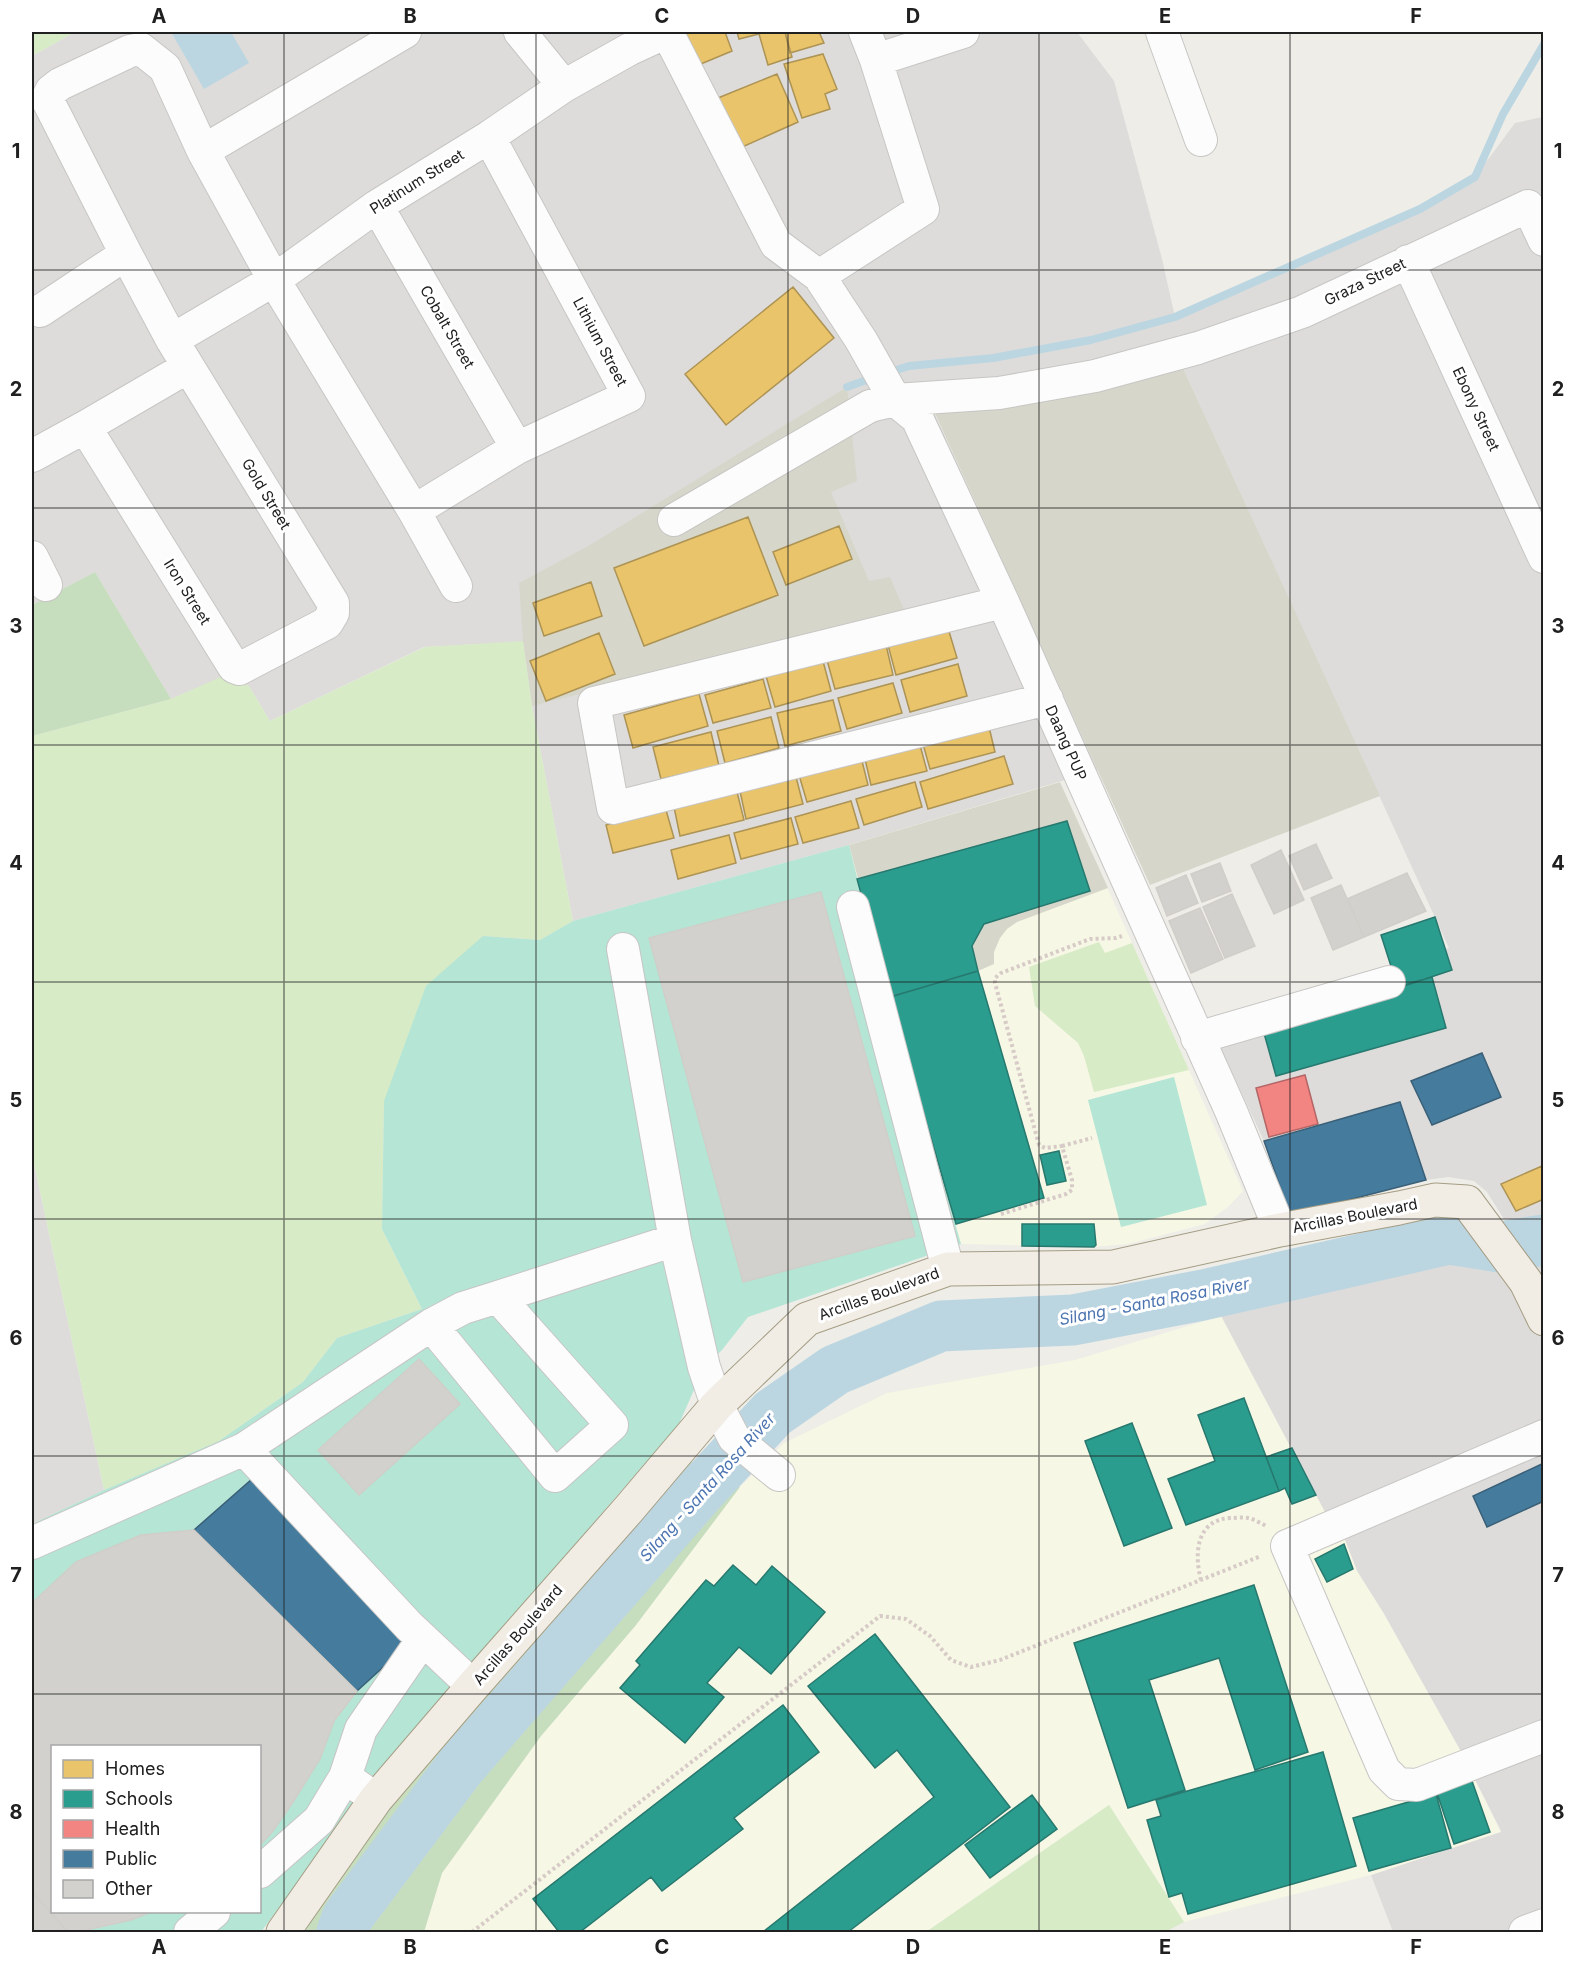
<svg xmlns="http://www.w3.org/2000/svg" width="1575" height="1964" viewBox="0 0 1575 1964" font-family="Inter,sans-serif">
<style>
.residential{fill:#dddcda}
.education{fill:#f6f7e4}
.construction{fill:#d6d7ca}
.grass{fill:#d7ebc7}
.forest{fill:#c6ddbe}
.pitch{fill:#b4e5d5;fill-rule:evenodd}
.water{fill:#bcd6e1}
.homes{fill:#e9c46a;stroke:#ad9354;stroke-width:1.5}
.schools{fill:#2a9d8f;stroke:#27786e;stroke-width:1.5}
.health{fill:#f28482;stroke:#b36665;stroke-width:1.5}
.public{fill:#457b9d;stroke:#3a6078;stroke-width:1.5}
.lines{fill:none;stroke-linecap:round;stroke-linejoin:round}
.stream{stroke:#bcd6e1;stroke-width:8}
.river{stroke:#bcd6e1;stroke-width:51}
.building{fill:#d2d1cd;stroke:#d1cec9;stroke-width:1.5}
.minor-casing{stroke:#c7c6c4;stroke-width:34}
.major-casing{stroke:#a59d84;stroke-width:35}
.path{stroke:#d7cbc7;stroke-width:4;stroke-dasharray:3 3;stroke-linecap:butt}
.minor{stroke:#fcfcfc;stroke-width:32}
.major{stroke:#f1ede5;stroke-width:33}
.grid{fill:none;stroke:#202020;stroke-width:1.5;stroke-opacity:0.55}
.labels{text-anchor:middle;stroke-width:6;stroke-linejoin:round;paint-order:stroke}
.street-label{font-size:15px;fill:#202020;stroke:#fff}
.water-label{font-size:16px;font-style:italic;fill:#4b74b1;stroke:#fff}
.neatline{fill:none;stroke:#202020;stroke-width:2}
.grid-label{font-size:20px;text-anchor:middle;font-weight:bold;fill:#202020}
</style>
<rect width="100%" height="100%" fill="#eeede8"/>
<!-- residential -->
<path class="residential" d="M75,32H1077L1114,81L1162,259L1175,317L1420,209L1475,177L1515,123L1543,117V1221L1504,1219L1487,1192L1474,1181L1448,1177L1426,1180L1290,1215L1264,1141L1219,1044L1373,972L1449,948L1182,366L932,408L1098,770L849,845L573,921L532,706L523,642L424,647L270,721L249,686L223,677L171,699L95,572L32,605V56Z
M32,1154L104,1490L32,1524Z
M1543,1248V1932H1393L1371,1875L1501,1831L1460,1750L1384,1614L1357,1571L1343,1535L1327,1516L1221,1316L1452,1252Z"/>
<!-- education -->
<path class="education" d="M1060,782L1243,1191L1229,1206L1205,1224L1128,1244L1094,1247L961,1244L871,933L849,845Z
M1221,1316L1327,1516L1343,1535L1357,1571L1384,1614L1460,1750L1501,1832L1371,1875L1184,1922L1109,1805L926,1932H424L442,1873L541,1736L636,1625L740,1487L784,1443L887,1393L1075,1360Z"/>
<!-- construction -->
<path class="construction" d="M1182,366L1380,796L1150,885L932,407Z
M847,387L857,481L831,492L869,581L890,577L905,612L532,706L523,641L519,583L590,545Z
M1060,782L1108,888L1017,922L1007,929L1000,938L994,952V964L978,971L890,997L849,845Z"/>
<!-- grass -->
<path class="grass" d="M32,32H75L32,56Z
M523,641L532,706L573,921L540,940L483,936L384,1101L382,1229L422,1309L337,1338L303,1382L219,1441L104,1490L32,1154V736L171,699L223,676L249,686L270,721L425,647Z
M1099,942L1105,953L1132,943L1189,1070L1094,1092L1084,1056L1078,1043L1035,1006L1029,967Z
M1109,1805L1184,1922L1165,1932H926Z"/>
<!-- forest -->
<path class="forest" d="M95,572L171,699L32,736V605Z
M685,1460L704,1466L740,1487L636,1625L541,1736L442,1873L424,1932H301L413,1774Z"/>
<!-- pitch -->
<path class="pitch" d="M849,845L871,933L961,1244L748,1317L722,1350L704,1367L679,1424L382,1768L261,1932H32V1524L104,1490L219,1441L303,1382L337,1338L422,1309L382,1229L384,1101L426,986L483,936L540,940L573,921ZM52,1746H260V1912H52Z
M1174,1077L1207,1205L1121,1227L1088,1100Z"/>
<!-- water -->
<path class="water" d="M171,32H231L249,63L204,89Z"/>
<!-- homes -->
<path class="homes" d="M683,32H725L732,51L696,66Z
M737,32H758L759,34L739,39Z
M765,32H785L792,57L768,65L759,34Z
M785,32H819L824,43L790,53Z
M823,54L837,89L825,94L830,109L802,118L784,64Z
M777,74L798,122L740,148L718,98Z
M793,287L834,338L726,425L685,374Z
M748,517L778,595L644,646L614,568Z
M839,526L852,559L786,585L773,552Z
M591,582L602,616L544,636L533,603Z
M948,628L957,658L896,675L888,645Z
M599,633L615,674L546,701L530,661Z
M886,645L893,675L835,689L827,660Z
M823,661L831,691L775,707L766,676Z
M958,664L967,696L910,712L901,680Z
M763,679L771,708L713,723L705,695Z
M893,683L902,713L847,729L838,698Z
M699,694L708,726L633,748L624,715Z
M833,700L841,731L785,746L777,713Z
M771,717L779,748L725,763L717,731Z
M989,727L995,752L930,769L923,744Z
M711,732L719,766L661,779L653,747Z
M920,745L927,771L871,785L865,759Z
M1004,756L1013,784L928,809L920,782Z
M861,757L868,785L807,802L799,775Z
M796,777L803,804L746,819L740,791Z
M915,782L922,807L864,825L856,799Z
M737,792L744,820L680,836L674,807Z
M851,801L859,828L803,843L795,817Z
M666,810L674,838L613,853L606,825Z
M791,818L798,844L741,859L734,833Z
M729,835L736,863L678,879L671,850Z
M1542,1166L1544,1169V1199L1516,1211L1501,1184Z"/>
<!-- schools -->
<path class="schools" d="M1067,821L1090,891L984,924L972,946L978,971L890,997L857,879Z
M1435,917L1452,970L1398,988L1381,935Z
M978,971L1044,1198L956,1224L890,997Z
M1432,977L1446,1028L1276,1076L1262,1026Z
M1059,1151L1066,1181L1047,1185L1040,1155Z
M1022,1224H1094L1096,1245L1094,1247L1022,1246Z
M1244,1398L1279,1491L1186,1525L1168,1479L1215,1461L1198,1415Z
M1132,1423L1172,1528L1124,1546L1085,1441Z
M1292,1448L1316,1495L1292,1504L1285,1488L1279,1491L1266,1457Z
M1344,1544L1353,1569L1327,1582L1315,1559Z
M733,1565L756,1585L772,1566L825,1612L771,1674L739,1647L707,1683L724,1697L685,1743L620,1688L640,1665L636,1661L706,1580L714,1586Z
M1254,1585L1308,1752L1255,1770L1219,1658L1149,1680L1185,1790L1128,1808L1074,1643Z
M875,1634L1010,1807L848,1932H763L934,1797L897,1750L875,1768L808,1686Z
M783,1705L819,1752L734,1818L743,1829L662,1891L651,1877L580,1932H559L533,1899Z
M1323,1752L1356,1866L1188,1914L1182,1893L1169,1897L1147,1820L1161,1816L1156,1800Z
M1472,1781L1490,1832L1454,1844L1437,1793Z
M1436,1794L1451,1848L1369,1871L1353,1818Z
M1032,1795L1057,1829L990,1878L965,1845Z"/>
<!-- health -->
<path class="health" d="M1305,1075L1318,1124L1269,1137L1256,1088Z"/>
<!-- public -->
<path class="public" d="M1482,1053L1501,1097L1432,1125L1411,1081Z
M1400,1102L1426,1180L1290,1215L1264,1141Z
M1544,1463V1501L1487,1527L1473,1496Z
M260,1472L413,1640L357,1691L194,1530Z"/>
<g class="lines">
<!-- stream -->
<path class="stream" d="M887,373L909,366L993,358L1091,340L1175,317L1420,209L1475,177L1503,114L1544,44
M847,387L875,377"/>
<!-- river -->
<path class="river" d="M342,1932L347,1918L461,1766L703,1488L773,1413L835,1370L941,1326L1073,1320L1203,1295L1449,1239L1500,1247L1544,1240"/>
</g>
<!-- building -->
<path class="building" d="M1316,844L1332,878L1304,890L1289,856Z
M1281,850L1304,900L1274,914L1251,865Z
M1220,863L1231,891L1202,902L1191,874Z
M1407,873L1426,911L1364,937L1347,899Z
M1186,875L1198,903L1167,916L1156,888Z
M1341,885L1364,937L1333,950L1311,898Z
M821,892L915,1236L743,1282L649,938Z
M1232,894L1255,946L1225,958L1203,907Z
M1200,908L1223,959L1191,973L1169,921Z
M419,1359L460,1404L359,1495L318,1450Z
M194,1530L357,1691L334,1721L320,1759L293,1802L273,1831L260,1845V1746H52V1912H151L131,1920L77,1932H68L32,1892V1603L76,1562L141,1535Z
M32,1892L68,1932H32Z"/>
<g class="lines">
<defs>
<path id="minor" d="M520,32L564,86
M667,32L776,244L819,276L861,340L895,400L917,418L1003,602L1135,897L1231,1111L1280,1230
M1162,32L1201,140
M876,60L963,32
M203,151L405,32
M377,206L517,448
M126,254L47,99L51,91L60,84L130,51L141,49L165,68L203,151L274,280L414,511L456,586
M1408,261L1544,557
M819,276L923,209L876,60L865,32
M40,311L126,254L172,340L333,603V613L327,623L239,669L234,667L85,427
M172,340L274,280L377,206L489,137L564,86L630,49L667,32
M32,456L85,427L188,367
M414,511L517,448L629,396L489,137
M674,520L870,406L895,400L999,393L1095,376L1198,348L1302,312L1528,206L1544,240
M32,557L46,585
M1003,602L594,703L613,808L1047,699
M853,907L948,1269
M623,949L675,1240L704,1367L717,1405L734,1438L779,1475
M1197,1038L1389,982
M498,1297L675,1240
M1544,1436L1287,1546L1384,1770L1398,1784L1417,1785L1544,1736
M244,1449L431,1325L463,1308L498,1297L612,1425L555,1476L431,1325
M32,1543L244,1449L409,1626L473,1686
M345,1777L361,1729L423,1639
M260,1872L319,1820L345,1777L376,1799
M190,1932L214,1912
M1525,1932L1544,1925"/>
<path id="major" d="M283,1932L376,1799L473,1686L628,1510L717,1405L807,1319L948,1269L1113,1267L1280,1230L1399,1208L1435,1200L1467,1202L1526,1282L1544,1319"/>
</defs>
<!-- minor casing -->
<use href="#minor" class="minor-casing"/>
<!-- major casing -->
<use href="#major" class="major-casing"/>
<!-- path -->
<path class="path" d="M1062,1146L1092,1138
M1001,1214L1066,1194L1072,1190V1180L1062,1146L1045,1148L1039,1145L995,983V978L1001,973L1090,939L1116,938L1122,936
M1201,1580C1194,1554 1196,1520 1230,1518C1236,1518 1243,1517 1249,1518C1255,1520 1261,1523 1266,1526
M472,1932L880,1616L906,1619L930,1636L951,1660L971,1667L1000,1660L1261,1556"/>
<!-- minor -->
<use href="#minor" class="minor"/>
<!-- major -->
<use href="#major" class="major"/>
</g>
<!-- grid -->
<path class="grid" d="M284,32V1932M536,32V1932M788,32V1932M1039,32V1932M1290,32V1932M32,270H1544M32,508H1544M32,745H1544M32,982H1544M32,1219H1544M32,1456H1544M32,1694H1544"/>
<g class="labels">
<!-- street labels -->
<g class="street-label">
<text transform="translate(417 182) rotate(-32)" y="5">Platinum Street</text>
<text transform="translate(1365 282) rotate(-26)" y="5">Graza Street</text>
<text transform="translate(447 327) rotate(60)" y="5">Cobalt Street</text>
<text transform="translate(600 342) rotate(62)" y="5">Lithium Street</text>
<text transform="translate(1476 409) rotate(65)" y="5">Ebony Street</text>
<text transform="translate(266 494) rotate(59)" y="5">Gold Street</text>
<text transform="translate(187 592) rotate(58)" y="5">Iron Street</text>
<text transform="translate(1066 743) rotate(66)" y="5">Daang PUP</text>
<text transform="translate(1355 1216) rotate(-11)" y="5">Arcillas Boulevard</text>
<text transform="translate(879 1294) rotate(-20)" y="5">Arcillas Boulevard</text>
<text transform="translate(518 1635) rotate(-49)" y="5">Arcillas Boulevard</text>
</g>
<!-- water labels -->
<g class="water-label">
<text transform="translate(1154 1301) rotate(-11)" y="6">Silang - Santa Rosa River</text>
<text transform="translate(707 1487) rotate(-48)" y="6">Silang - Santa Rosa River</text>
</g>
</g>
<!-- border -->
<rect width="1575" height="1964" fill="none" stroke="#ffffff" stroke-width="66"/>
<!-- legend -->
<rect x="51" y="1745" width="210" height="168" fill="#ffffff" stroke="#a6a6a6" stroke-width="1.5"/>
<rect x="63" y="1760" width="30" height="18" fill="#e9c46a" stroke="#a6a6a6" stroke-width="1.5"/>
<text x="105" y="1775" font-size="18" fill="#202020">Homes</text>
<rect x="63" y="1790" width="30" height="18" fill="#2a9d8f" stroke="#a6a6a6" stroke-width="1.5"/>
<text x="105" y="1805" font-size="18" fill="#202020">Schools</text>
<rect x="63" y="1820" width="30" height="18" fill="#f28482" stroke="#a6a6a6" stroke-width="1.5"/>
<text x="105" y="1835" font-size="18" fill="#202020">Health</text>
<rect x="63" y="1850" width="30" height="18" fill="#457b9d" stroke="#a6a6a6" stroke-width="1.5"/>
<text x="105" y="1865" font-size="18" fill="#202020">Public</text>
<rect x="63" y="1880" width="30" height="18" fill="#d2d1cd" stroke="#a6a6a6" stroke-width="1.5"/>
<text x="105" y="1895" font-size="18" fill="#202020">Other</text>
<rect x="33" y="33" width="1509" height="1898" class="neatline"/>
<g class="grid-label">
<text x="159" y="23">A</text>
<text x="410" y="23">B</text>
<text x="662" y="23">C</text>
<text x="913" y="23">D</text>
<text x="1165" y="23">E</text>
<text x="1416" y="23">F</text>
<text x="16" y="158">1</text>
<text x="1558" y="158">1</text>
<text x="16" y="396">2</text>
<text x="1558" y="396">2</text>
<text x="16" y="633">3</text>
<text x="1558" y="633">3</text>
<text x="16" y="870">4</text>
<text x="1558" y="870">4</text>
<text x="16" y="1107">5</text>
<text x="1558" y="1107">5</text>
<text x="16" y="1345">6</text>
<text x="1558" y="1345">6</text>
<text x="16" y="1582">7</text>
<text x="1558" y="1582">7</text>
<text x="16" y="1819">8</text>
<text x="1558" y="1819">8</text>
<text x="159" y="1954">A</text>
<text x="410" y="1954">B</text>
<text x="662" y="1954">C</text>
<text x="913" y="1954">D</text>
<text x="1165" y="1954">E</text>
<text x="1416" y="1954">F</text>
</g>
</svg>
